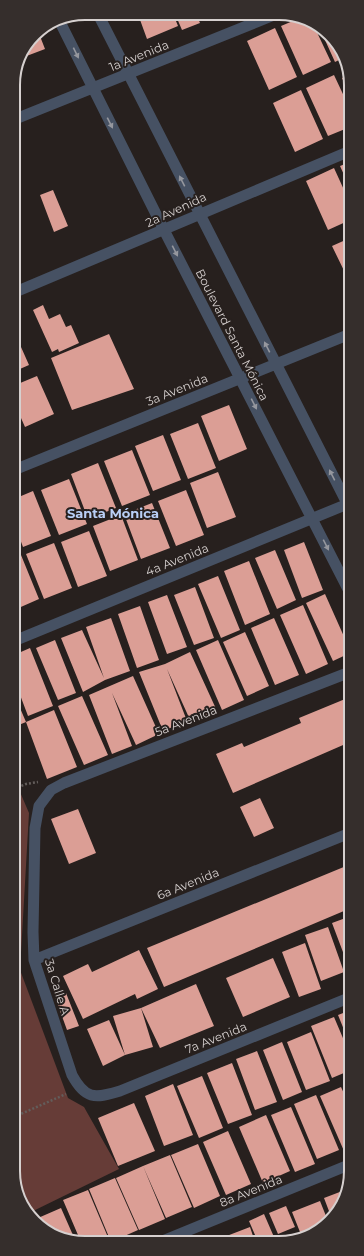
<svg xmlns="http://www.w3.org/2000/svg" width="364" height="1256" viewBox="0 0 364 1256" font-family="Montserrat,sans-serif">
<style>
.green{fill:#663c37}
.building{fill:#db9e95}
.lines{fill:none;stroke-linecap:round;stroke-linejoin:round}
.path{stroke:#635d5b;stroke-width:2.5;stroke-dasharray:2 2;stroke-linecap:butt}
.minor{stroke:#465163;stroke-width:11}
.oneway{fill:#95979e}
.labels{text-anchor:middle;stroke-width:4;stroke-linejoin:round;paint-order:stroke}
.street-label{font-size:12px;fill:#d6d0cf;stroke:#27201e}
.neighbourhood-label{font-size:13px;font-weight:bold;fill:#b9cff6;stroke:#27201e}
.rim{fill:none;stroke:#d6d0cf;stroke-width:2}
</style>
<rect width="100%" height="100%" fill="#27201e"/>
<!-- green -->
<path class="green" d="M14,778L29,813L20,970L68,1098L84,1107L119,1169L29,1213L14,1185Z"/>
<!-- building -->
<path class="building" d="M174,16L178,26L147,39L139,17Z
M176,16H197L200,23L182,30Z
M300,18L314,26L331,62L303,75L281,26Z
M275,28L297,77L269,90L247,41Z
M320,29L330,34L343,58L335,62Z
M38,31L45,49L24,57L34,34Z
M334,75L350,109V127L328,136L306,88Z
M350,75V96L342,78Z
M301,90L323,139L295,152L273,103Z
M350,162V188L340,166Z
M334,168L350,203V220L328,230L306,181Z
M53,190L68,226L54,232L40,195Z
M350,238V283L332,246Z
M43,305L49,319L60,314L66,327L71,325L79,343L59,352L58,349L52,352L33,310Z
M13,329L29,365L13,372Z
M109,334L134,389L72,410L51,358Z
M37,376L54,414L25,427L13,400V386Z
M229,405L247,449L219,461L201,416Z
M198,423L216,468L188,479L170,434Z
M163,435L181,480L153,491L135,446Z
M132,450L150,495L122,506L104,461Z
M98,463L116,508L88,519L71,474Z
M218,472L236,517L207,528L190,483Z
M69,479L87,524L59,535L41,490Z
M186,490L204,535L176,546L158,501Z
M33,491L51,536L23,547L14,523V499Z
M152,503L170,548L141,559L124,514Z
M121,515L138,560L110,571L93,526Z
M14,528L21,548L14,551Z
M89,531L107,576L78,587L61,542Z
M304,542L323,590L302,598L284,550Z
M54,543L72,588L44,599L26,554Z
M275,550L296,600L277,609L255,558Z
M21,555L39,599L14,610V558Z
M249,561L270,614L245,625L224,571Z
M218,576L240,630L221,638L198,584Z
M195,587L214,638L194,645L174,595Z
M325,594L350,650V653L333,661L306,603Z
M167,595L187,647L167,654L148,602Z
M303,605L328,664L306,674L280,615Z
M140,606L159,660L137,668L118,614Z
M111,618L130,671L105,680L83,692L61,638L82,630L104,678L86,627Z
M274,618L299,675L275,685L251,628Z
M245,632L269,686L247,696L223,642Z
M55,640L76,693L58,700L36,648Z
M218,640L244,700L222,710L196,650Z
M30,648L53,706L28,716L14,679V655Z
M190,652L217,711L191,722L167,669L187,721L163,731L139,672L165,664Z
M133,676L159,734L136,745L112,693L132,746L112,754L89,695Z
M14,694L26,722L14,727Z
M82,696L108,755L84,765L58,706Z
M350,697V742L233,793L216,754L242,743L244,747L301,723L299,718Z
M54,710L77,767L47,779L26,722Z
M260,798L274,828L254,837L240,807Z
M78,809L96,853L69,864L51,819Z
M351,864V908L164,987L147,948Z
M351,916V967L349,968L332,923Z
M328,927L344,972L321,981L305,935Z
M305,943L321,989L299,997L282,952Z
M139,950L158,989L137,999L135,994L83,1019L63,976L88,964L92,972Z
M273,958L290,997L243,1017L226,978Z
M196,984L214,1026L160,1048L141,1008Z
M66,993L79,1026L67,1030L55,997Z
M141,1008L153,1047L125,1055L113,1016Z
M351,1010V1047L338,1015Z
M334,1017L351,1057V1070L332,1078L311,1026Z
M109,1020L125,1055L103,1066L87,1029Z
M311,1032L330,1081L306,1090L287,1042Z
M282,1042L302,1092L283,1100L263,1050Z
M257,1051L277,1102L255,1110L236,1059Z
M232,1063L252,1115L228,1124L207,1073Z
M202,1076L223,1128L199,1138L177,1086Z
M351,1081V1095L346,1083Z
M173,1084L193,1135L164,1146L145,1096Z
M341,1087L351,1109V1148L344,1151L320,1096Z
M316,1095L339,1150L317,1159L294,1104Z
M134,1103L155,1151L118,1166L98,1118Z
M291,1107L315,1164L295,1172L271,1115Z
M266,1115L290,1171L263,1183L239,1127Z
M228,1131L251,1184L226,1195L203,1142Z
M198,1144L220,1196L194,1208L171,1155Z
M170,1155L192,1207L166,1218L143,1166Z
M143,1166L165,1219L139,1230L116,1178Z
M115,1178L138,1230L111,1242L89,1189Z
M88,1190L110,1242H89L88,1239L81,1242L63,1200Z
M345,1190L333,1218L332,1219L324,1198Z
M320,1201L328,1221L302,1237L292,1212Z
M286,1206L295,1227L278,1234L269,1213Z
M61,1208L76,1242H71L41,1226L38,1218Z
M264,1214L274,1237L264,1242H258L249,1221Z
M250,1227L255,1242H225L224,1237Z"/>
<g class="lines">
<!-- path -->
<path class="path" d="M14,789L26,784L38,782
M14,1117L66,1094"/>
<!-- minor -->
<path class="minor" d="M58,18L164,230L350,593
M100,18L350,509
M13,120L274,15
M13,293L350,151
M14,470L350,334
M14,641L350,503
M350,672L64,783L51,790L39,806L35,828L33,932L34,960L72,1075C85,1099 94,1099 120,1091L351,997
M34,960L350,833
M160,1242L351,1164"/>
</g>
<!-- one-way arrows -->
<defs><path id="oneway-solid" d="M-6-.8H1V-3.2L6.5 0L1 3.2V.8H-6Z"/></defs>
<g class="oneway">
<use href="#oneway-solid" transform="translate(76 53) rotate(64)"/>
<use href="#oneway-solid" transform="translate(110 123) rotate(63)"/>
<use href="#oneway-solid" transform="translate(182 181) rotate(-117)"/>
<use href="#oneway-solid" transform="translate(175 251) rotate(63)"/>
<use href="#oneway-solid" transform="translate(267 347) rotate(-117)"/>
<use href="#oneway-solid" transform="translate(254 404) rotate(63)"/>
<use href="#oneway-solid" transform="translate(332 475) rotate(-117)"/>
<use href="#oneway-solid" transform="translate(326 545) rotate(63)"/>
</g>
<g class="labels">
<!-- street labels -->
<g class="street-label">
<text transform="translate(139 56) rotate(-22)" y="4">1a Avenida</text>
<text transform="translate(176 210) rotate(-25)" y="4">2a Avenida</text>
<text transform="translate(232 335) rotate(63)" y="4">Boulevard Santa Mónica</text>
<text transform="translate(177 390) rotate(-22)" y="4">3a Avenida</text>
<text transform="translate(177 560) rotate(-22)" y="4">4a Avenida</text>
<text transform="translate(186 721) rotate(-21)" y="4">5a Avenida</text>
<text transform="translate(188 884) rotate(-22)" y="4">6a Avenida</text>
<text transform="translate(57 987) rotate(73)" y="4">3a Calle A</text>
<text transform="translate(216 1038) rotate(-22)" y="4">7a Avenida</text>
<text transform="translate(251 1191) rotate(-22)" y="4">8a Avenida</text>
</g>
<!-- neighbourhood labels -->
<g class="neighbourhood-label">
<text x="113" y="518">Santa Mónica</text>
</g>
</g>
<!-- crop -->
<path d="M0 0H364V1256H0ZM85 20H279A65 65 0 0 1 344 85V1171A65 65 0 0 1 279 1236H85A65 65 0 0 1 20 1171V85A65 65 0 0 1 85 20Z" fill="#352e2c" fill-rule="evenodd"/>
<path class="rim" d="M85 20H279A65 65 0 0 1 344 85V1171A65 65 0 0 1 279 1236H85A65 65 0 0 1 20 1171V85A65 65 0 0 1 85 20Z"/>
</svg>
